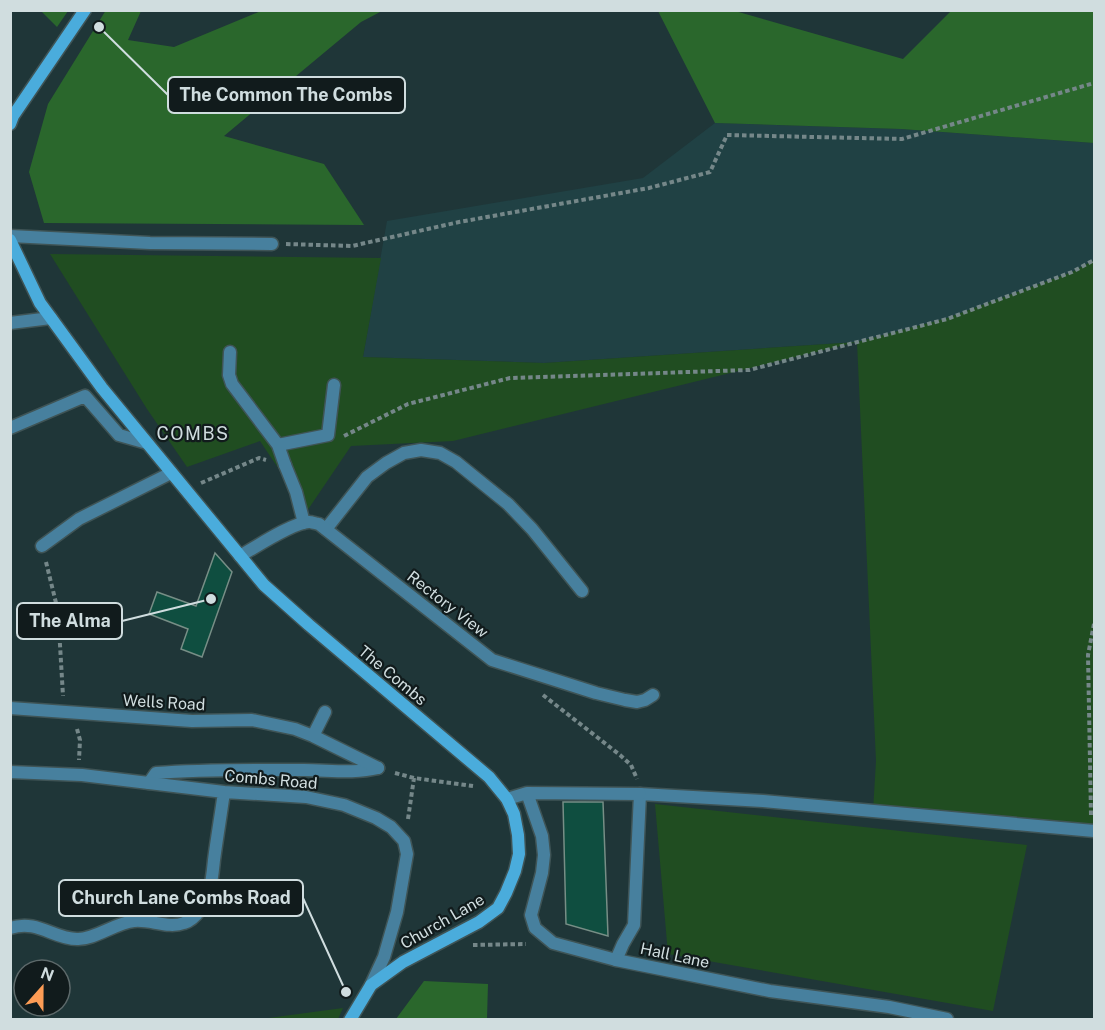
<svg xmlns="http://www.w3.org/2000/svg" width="1105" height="1030" viewBox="0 0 1105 1030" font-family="'Public Sans',sans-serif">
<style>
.built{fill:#204144}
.green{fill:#204d21}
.forest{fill:#2a672c}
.building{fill:#0f4e40;stroke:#778e86;stroke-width:1.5}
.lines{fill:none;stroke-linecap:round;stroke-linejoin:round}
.lane-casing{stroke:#3f5456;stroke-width:15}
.street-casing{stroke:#3f5456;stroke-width:15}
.secondary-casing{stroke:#3f5456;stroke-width:15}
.path{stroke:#758789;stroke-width:4;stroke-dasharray:4.5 3;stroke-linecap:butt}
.lane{stroke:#47809e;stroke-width:12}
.street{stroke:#47809e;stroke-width:12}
.secondary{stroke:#4aacdc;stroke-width:12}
.labels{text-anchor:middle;stroke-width:4.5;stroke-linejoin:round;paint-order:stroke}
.street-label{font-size:16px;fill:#d0dddf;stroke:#111b1c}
.neighbourhood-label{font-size:18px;letter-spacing:1.5px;fill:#d0dddf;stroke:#111b1c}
.leader{fill:none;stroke:#d0dddf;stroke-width:2}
.callout-dot{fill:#d0dddf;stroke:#111b1c;stroke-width:2}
.callout{fill:#111b1c;stroke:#d0dddf;stroke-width:2}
.callout-label{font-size:18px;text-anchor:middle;font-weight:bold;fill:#d0dddf}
</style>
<rect width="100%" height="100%" fill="#1f3638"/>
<!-- built -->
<path class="built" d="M715,123L901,129L1094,143V260L1072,272L947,319L857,342L544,363L363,357L387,221L643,178Z"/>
<!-- green -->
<path class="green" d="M50,254L381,258L363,357L544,363L857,342L947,318L1072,272L1094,260V831L873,811L876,761L857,342L453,441L351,446L307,511L260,441L187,467L147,409Z
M655,804L1027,845L993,1011L668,954Z
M343,1008L338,1019H261Z"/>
<!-- forest -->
<path class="forest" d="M106,10L141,11L128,40L174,47L261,11H382L361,22L224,136L324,164L364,225L44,223L29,172L48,104Z
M41,11H68L57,27Z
M658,11H735L903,59L951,11H1094V143L901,129L715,123Z
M424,981L488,984L487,1019H396Z"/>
<!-- building -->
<path class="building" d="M215,553L232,572L202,657L181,649L188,629L149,614L157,592L196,606Z
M563,802H603L608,936L566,924Z"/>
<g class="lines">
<defs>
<path id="lane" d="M10,236L150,243L272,244
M10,323L51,318
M230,352L229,375L232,384L278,445L285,465
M278,445L328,435L334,385
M326,529L367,477L386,463L404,453L421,450L440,453L456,462L508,504L532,529L582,591
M149,783L156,773C205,769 254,770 304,770C329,770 354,774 378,768
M616,960L623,944L634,925L640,794L763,801L1094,831"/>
<path id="street" d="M10,428L85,396L119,435L147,443
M285,465L296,492L304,523
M42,546L79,519L171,473
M240,556C254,548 295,521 310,522C311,522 318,524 319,524L492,660L596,693L625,700L637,702L645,700L653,695
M10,708L192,721L252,720L295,729L313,736L378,768
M313,736L325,712
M10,772L82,775L224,792L306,797L344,805L376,818L391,827L404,841L407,854L397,912L384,957L371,985
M527,793L542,836L544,855L542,873L531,915L535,928L553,943L616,960L770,991L889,1007L947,1019
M507,799L527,793L640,794
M10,928C38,919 53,939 77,939C94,940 115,923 134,921C150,919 168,929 184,923C197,919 204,904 209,892C212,882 213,870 214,860C217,837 221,814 224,792"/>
<path id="secondary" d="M10,124L13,116L85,10
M10,240L40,303L51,318L102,388L264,585L309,625L489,777L507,799L514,814L518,835L519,854L515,871L506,893L498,908L479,922L403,962L371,985L350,1020"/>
</defs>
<!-- lane casing -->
<use href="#lane" class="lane-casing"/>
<!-- street casing -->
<use href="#street" class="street-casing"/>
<!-- secondary casing -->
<use href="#secondary" class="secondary-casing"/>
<!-- path -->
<path class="path" d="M286,244L352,246L459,222L649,188L710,172L727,135L902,139L1094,83
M344,436L408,404L510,378L749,370L947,319L1072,272L1094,260
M201,483L259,458L266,460
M46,562L58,611L63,696
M543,695L620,755L631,765L637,779
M77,729L80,740L79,760
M395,773L414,778L473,786
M1091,815L1088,655L1094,624
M408,819L414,778
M473,945L526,944"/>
<!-- lane -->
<use href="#lane" class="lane"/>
<!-- street -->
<use href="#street" class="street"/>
<!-- secondary -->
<use href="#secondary" class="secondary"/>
</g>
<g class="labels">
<!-- street labels -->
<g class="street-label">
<text transform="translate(448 604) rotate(38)" y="6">Rectory View</text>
<text transform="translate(393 675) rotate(40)" y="6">The Combs</text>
<text transform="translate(164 702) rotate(3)" y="6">Wells Road</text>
<text transform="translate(271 779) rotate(5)" y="6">Combs Road</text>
<text transform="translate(442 921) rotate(-30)" y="6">Church Lane</text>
<text transform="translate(675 955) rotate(12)" y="6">Hall Lane</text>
</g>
<!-- neighbourhood labels -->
<g class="neighbourhood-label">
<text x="193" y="440">COMBS</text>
</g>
</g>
<!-- callouts -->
<path class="leader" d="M99 27L168 95M211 599L122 621M346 992L303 898"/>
<g class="callout-dot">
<circle cx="99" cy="27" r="6"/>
<circle cx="211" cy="599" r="6"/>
<circle cx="346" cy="992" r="6"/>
</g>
<g class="callout">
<rect x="168" y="77" width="237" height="36" rx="6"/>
<rect x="17" y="603" width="105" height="36" rx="6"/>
<rect x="59" y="880" width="244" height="36" rx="6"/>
</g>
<g class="callout-label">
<text x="286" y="101">The Common The Combs</text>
<text x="70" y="627">The Alma</text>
<text x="181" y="904">Church Lane Combs Road</text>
</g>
<!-- border -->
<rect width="1105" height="1030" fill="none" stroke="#d0dddf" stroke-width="24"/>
<!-- north arrow -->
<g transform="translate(42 988) rotate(21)"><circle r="28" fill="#111b1c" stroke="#5d696a" stroke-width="1.5"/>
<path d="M0-4.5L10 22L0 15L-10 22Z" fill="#fd9c55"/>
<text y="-9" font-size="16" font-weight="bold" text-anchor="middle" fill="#d0dddf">N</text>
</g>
</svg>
